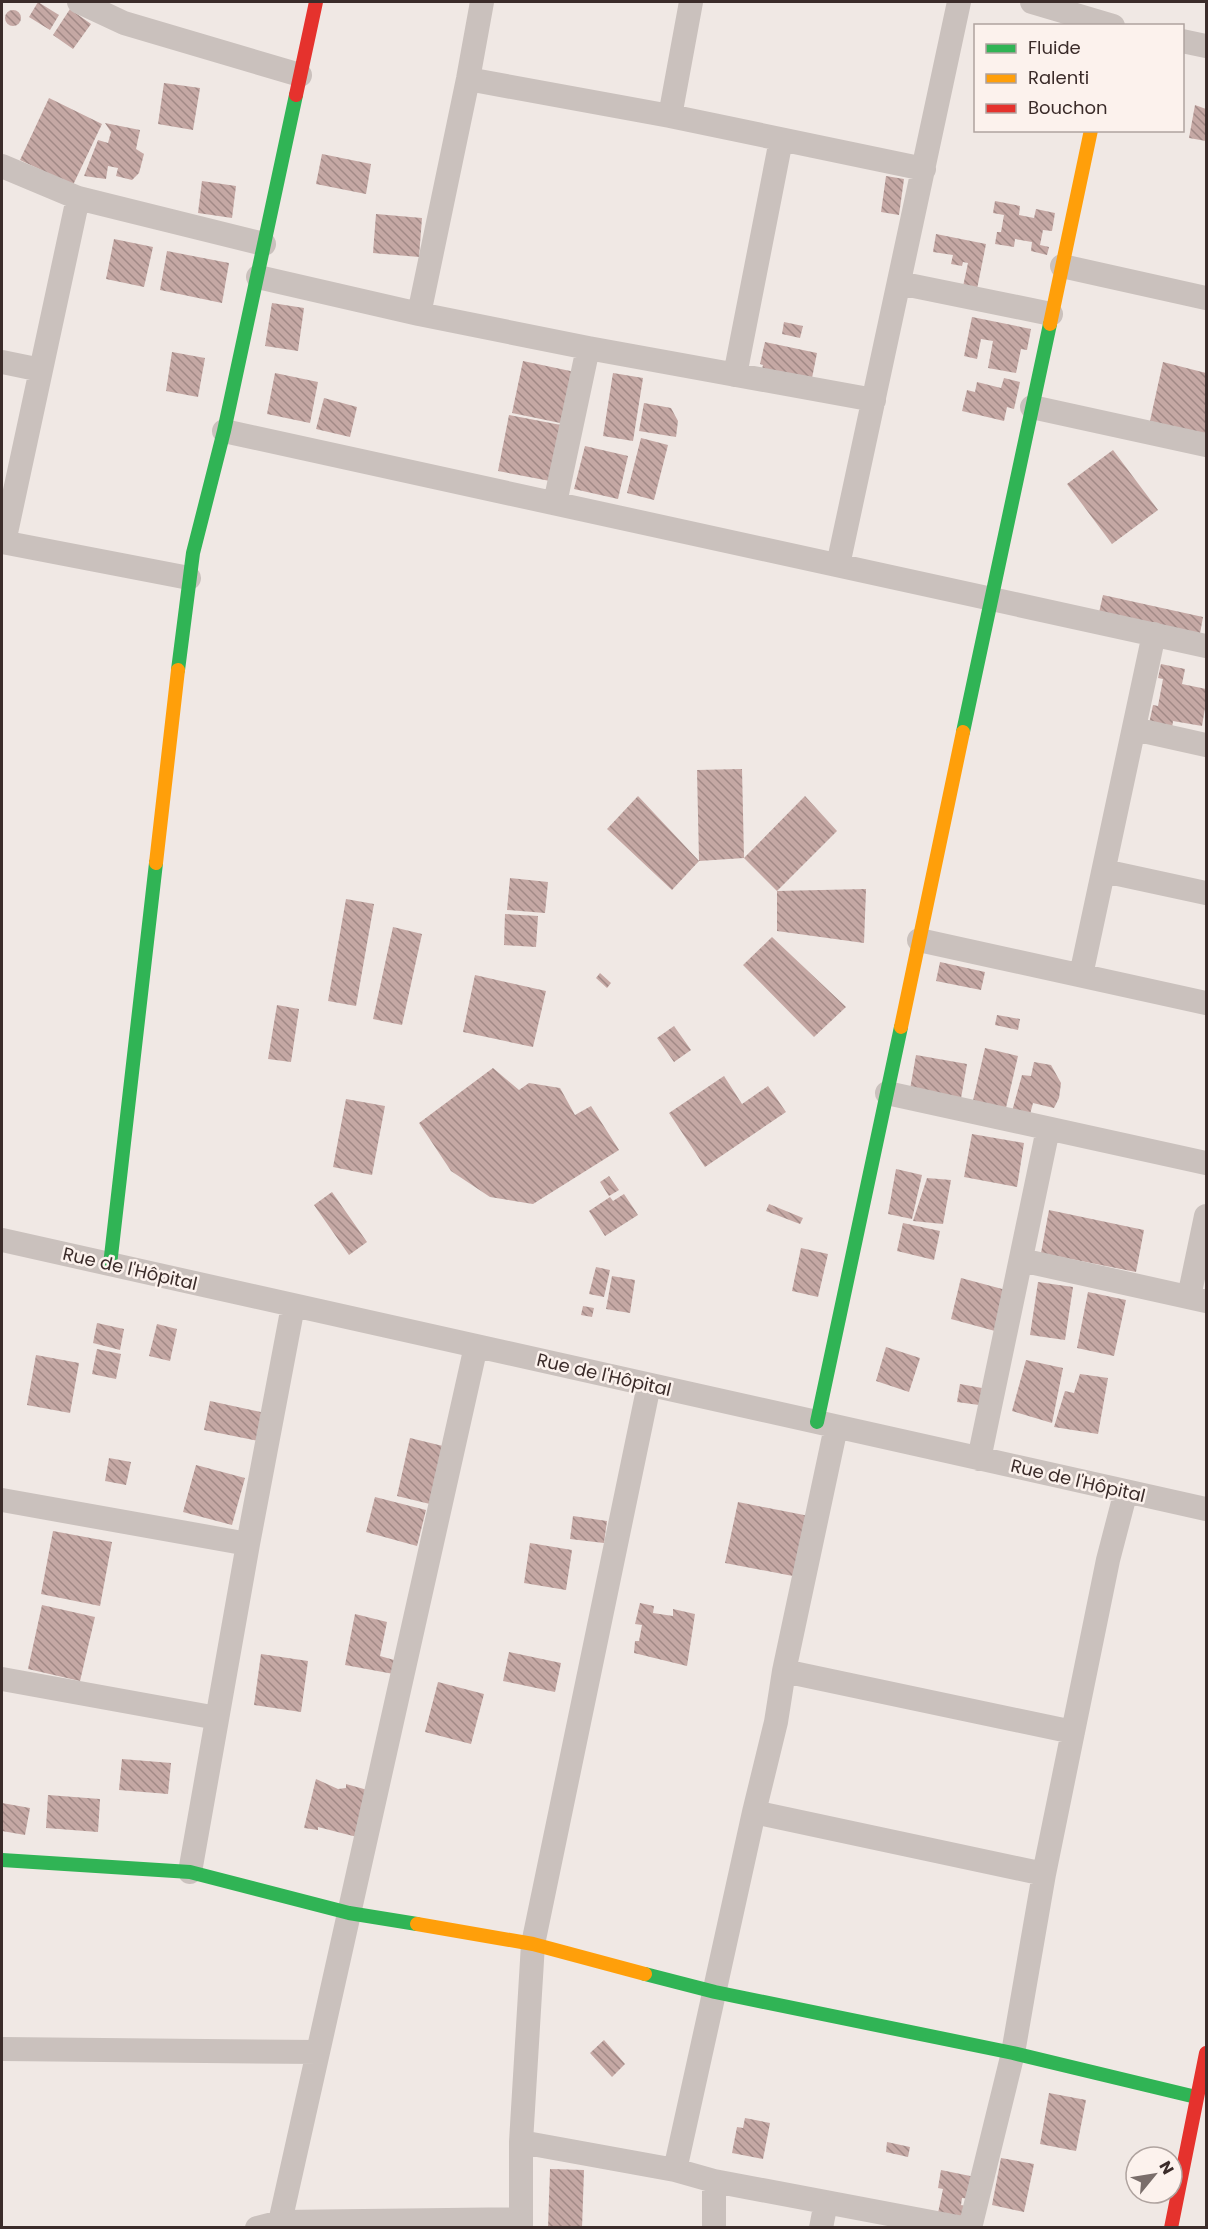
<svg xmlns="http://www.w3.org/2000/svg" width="1208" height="2229" viewBox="0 0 1208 2229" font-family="Poppins,sans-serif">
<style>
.building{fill:url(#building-back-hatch)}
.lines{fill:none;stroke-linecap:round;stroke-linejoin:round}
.street{stroke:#cac1bd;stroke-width:24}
.fast{stroke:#30b455;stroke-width:14}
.slow{stroke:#ff9f0a;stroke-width:14}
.jam{stroke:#e5322d;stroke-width:14}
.labels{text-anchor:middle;stroke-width:5;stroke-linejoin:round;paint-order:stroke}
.street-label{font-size:18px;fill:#3b2c2a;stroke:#fcf2ed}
</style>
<defs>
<pattern id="building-back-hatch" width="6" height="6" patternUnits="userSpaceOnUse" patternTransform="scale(1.5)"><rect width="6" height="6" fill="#c5a8a4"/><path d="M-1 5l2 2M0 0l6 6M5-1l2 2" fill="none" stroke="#a18986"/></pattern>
</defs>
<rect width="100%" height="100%" fill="#f0e8e4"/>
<!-- building -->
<path class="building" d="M38,2L59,15L50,30L29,17Z
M70,9L91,24L73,49L53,35Z
M5 18a8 8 0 1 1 16 0a8 8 0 1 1-16 0Z
M164,83L200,88L193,130L158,124Z
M49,98L102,124L73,185L20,160Z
M1195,105L1206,109V141L1189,138Z
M105,123L140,130L136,149L144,154L139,173L132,180L116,176L118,168L108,166L106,179L84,176L98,140L108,143L111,132Z
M322,154L371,164L366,194L316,184Z
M886,176L904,179L899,215L881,212Z
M202,181L236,186L232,218L198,213Z
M995,201L1020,206L1019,215L1034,218L1036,209L1055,213L1052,231L1043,230L1040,245L1049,247L1047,255L1031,251L1032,242L1015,239L1014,247L995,244L997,232H1001L1004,215L993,213Z
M376,214L422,218L419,257L373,253Z
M936,234L986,244L976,294L962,291L968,263L963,262L962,266L951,264L953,255L933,252Z
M114,239L153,247L144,287L106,279Z
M167,251L229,263L222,303L160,290Z
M272,303L304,308L298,351L265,346Z
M972,317L1031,329L1027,350L1021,349L1016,373L988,368L993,341L981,339L977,359L964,356Z
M784,322L803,326L800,338L782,334Z
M765,342L817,353L812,378L760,377L763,365L760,364Z
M172,352L205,358L198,397L166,391Z
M523,361L575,372L565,424L512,413Z
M1163,362L1206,373V435L1150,421Z
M275,373L318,382L310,423L267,414Z
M613,373L643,378L633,441L603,436Z
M1004,378L1020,382L1014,409L1007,407L1004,421L962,411L967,390L975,392L977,382L1001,388Z
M324,398L357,407L350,437L316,429Z
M644,403L671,408L678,421L676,437L639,431Z
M509,415L561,425L550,481L498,471Z
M641,438L668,445L654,500L627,493Z
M585,446L628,456L618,499L574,489Z
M1113,450L1158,510L1112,544L1067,484Z
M1103,595L1203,617L1199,639L1098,617Z
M1161,664L1185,669L1182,684L1206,689V702L1202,726L1173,721L1172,728L1149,724L1153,705L1158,706L1163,679L1158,678Z
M742,769L744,858L699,861L697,770Z
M638,796L699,861L672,890L607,829Z
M805,796L837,831L777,891L744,858Z
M510,878L548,882L545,913L507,910Z
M866,889L864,943L777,931V891Z
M346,899L374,904L356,1006L328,1001Z
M505,914L538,916L536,947L504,945Z
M393,927L422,934L402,1025L373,1019Z
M772,937L846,1007L814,1037L743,965Z
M940,962L985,972L981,990L936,981Z
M600,973L611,983L607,988L596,978Z
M475,975L546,991L533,1047L463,1032Z
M277,1005L299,1009L291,1062L268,1059Z
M997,1015L1020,1019L1018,1030L995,1025Z
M674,1026L691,1050L674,1062L657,1038Z
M985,1048L1018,1056L1005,1112L972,1105Z
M916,1055L967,1064L960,1104L909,1095Z
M1034,1062L1051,1065L1061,1083L1059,1098L1054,1108L1033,1103L1029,1118L1011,1115L1022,1075L1031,1076Z
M493,1068L519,1090L529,1083L560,1088L575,1115L591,1106L619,1150L533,1204L490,1197L451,1171L419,1123Z
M724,1076L742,1104L768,1086L786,1112L705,1167L669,1113Z
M346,1099L385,1106L372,1175L333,1167Z
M972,1134L1024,1143L1017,1187L964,1177Z
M896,1169L922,1175L912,1219L888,1214Z
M609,1176L619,1190L609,1196L600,1182Z
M927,1178L951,1180L943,1224L913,1221Z
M332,1192L367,1242L349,1255L314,1205Z
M624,1194L638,1215L605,1236L589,1211L610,1197L613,1201Z
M769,1204L803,1218L800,1224L766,1211Z
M1049,1210L1144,1230L1136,1272L1041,1253Z
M903,1223L940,1231L934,1260L897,1251Z
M801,1248L828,1254L818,1297L792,1291Z
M596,1267L610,1270L604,1297L589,1294Z
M612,1276L635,1280L630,1313L606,1309Z
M961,1278L1006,1290L995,1331L951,1319Z
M1038,1282L1073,1287L1065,1340L1030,1335Z
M1088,1292L1126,1300L1114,1356L1077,1348Z
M583,1306L594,1308L592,1317L581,1315Z
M97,1323L124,1329L120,1350L93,1343Z
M157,1324L177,1329L170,1361L149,1356Z
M886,1347L920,1358L909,1392L876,1381Z
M97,1349L121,1354L116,1379L92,1374Z
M36,1355L79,1363L70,1413L27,1405Z
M1026,1360L1063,1368L1052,1423L1012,1411Z
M1080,1374L1108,1378L1098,1434L1054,1427L1065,1391L1074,1393Z
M960,1384L982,1388L979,1405L957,1402Z
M210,1401L265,1413L259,1441L204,1430Z
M410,1438L447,1447L434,1505L397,1496Z
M109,1458L131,1462L126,1485L105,1481Z
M196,1465L245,1478L232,1525L183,1512Z
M375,1497L426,1510L417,1546L366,1532Z
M738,1502L809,1516L798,1577L725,1563Z
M573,1516L607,1521L604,1543L570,1539Z
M53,1531L112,1542L100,1606L41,1594Z
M530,1543L572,1550L566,1590L524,1583Z
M640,1603L654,1606L653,1613L673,1616V1609L695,1614L687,1666L634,1653L635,1641H639L642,1625L635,1624Z
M42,1605L95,1617L80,1681L28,1669Z
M355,1614L387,1622L380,1656L401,1662L399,1675L345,1665Z
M509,1652L561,1663L555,1692L503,1681Z
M261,1654L308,1661L301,1712L254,1705Z
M438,1682L484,1694L471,1744L425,1732Z
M122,1759L171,1763L168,1794L119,1790Z
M316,1779L338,1789L346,1788V1784L371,1791L357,1837L318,1827V1830L304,1828Z
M48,1795L100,1799L98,1832L46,1828Z
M2,1803L30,1808L25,1835L2,1831Z
M604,2040L625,2064L612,2077L590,2053Z
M1049,2093L1086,2100L1076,2151L1040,2144Z
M745,2118L770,2123L763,2159L732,2153L737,2127L743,2128Z
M887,2142L910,2147L908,2157L886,2152Z
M1001,2158L1034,2164L1024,2212L992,2205Z
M550,2169L584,2170L582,2228H548Z
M941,2170L975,2177L971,2199L962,2198L961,2205L968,2207L965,2228L938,2213L943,2189L938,2188Z"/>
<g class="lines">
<!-- street -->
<path class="street" d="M79,2L124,23L300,75
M1032,2L1113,26
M1182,41L1206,46
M468,79L670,116L924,169
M670,116L691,2
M2,166L78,198L264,244
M1062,266L1206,298
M258,277L419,314L588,348L874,400
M899,283L1051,314
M419,314L468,79L482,2
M2,362L41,370
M735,375L781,140
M1032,407L1206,445
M224,431L1206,646
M555,503L588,348
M2,542L189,578
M4,542L78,198
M838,565L959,2
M1134,729L1206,745
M1104,871L1206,893
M919,940L1206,1003
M1081,975L1154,634
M887,1093L1206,1163
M2,1240L1206,1509
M1021,1260L1206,1301
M1189,1297L1206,1216
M979,1459L1048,1129
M2,1500L248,1544
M784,1671L1073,1732
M2,1679L217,1718
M754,1812L1044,1874
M190,1872L248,1544L293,1306
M2,2049L318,2052
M521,2142L675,2170L714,2181L963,2228
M675,2170L754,1812L776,1722L784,1671L836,1427
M280,2222L476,1346
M257,2228L280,2222L521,2219
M521,2228V2142L533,1944L649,1385
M714,2228V2181
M821,2228L826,2202
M970,2228L1013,2053L1044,1874L1108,1560L1126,1491"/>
<!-- fast -->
<path class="fast" d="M178,670L193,553L224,431L296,95
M963,732L1050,324
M110,1265L156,863
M817,1422L901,1027
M2,1860L190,1872L349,1913L417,1924
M645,1974L715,1992L1013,2053L1196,2097"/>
<!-- slow -->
<path class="slow" d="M1050,324L1091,130
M156,863L178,670
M901,1027L963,732
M417,1924L533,1944L645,1974"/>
<!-- jam -->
<path class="jam" d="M296,95L316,2
M1171,2228L1206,2053"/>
</g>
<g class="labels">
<!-- street labels -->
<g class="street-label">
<text transform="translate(130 1269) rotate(13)" y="6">Rue de l'Hôpital</text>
<text transform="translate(604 1375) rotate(13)" y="6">Rue de l'Hôpital</text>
<text transform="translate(1078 1481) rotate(13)" y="6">Rue de l'Hôpital</text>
</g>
</g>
<!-- border -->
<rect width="1208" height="2229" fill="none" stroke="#3b2c2a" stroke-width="6"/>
<!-- legend -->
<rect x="974" y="24" width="210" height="108" fill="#fcf2ed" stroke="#afa39f" stroke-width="1.5"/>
<rect x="986" y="44" width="30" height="9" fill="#30b455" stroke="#afa39f" stroke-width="1.5"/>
<text x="1028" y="54" font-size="18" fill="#3b2c2a">Fluide</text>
<rect x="986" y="74" width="30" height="9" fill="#ff9f0a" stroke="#afa39f" stroke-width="1.5"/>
<text x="1028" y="84" font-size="18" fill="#3b2c2a">Ralenti</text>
<rect x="986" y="104" width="30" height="9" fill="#e5322d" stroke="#afa39f" stroke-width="1.5"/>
<text x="1028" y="114" font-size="18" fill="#3b2c2a">Bouchon</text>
<!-- north arrow -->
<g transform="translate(1154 2175) rotate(60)"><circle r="28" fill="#fcf2ed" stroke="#afa39f" stroke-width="1.5"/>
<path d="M0-4.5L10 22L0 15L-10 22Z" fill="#7a6e6b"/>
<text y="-9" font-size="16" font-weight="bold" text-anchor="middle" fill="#3b2c2a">N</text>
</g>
</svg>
